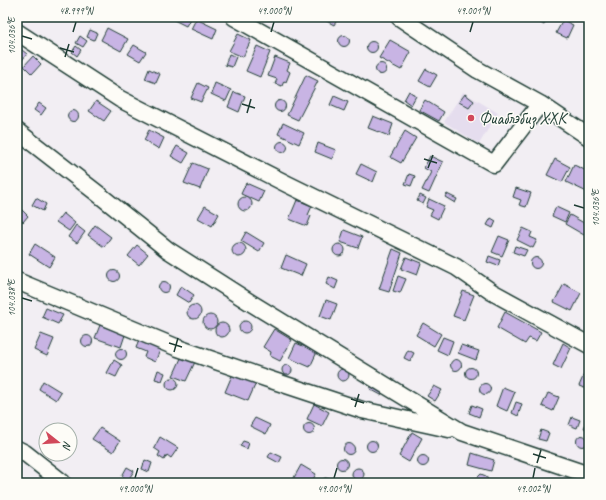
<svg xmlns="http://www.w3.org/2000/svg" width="606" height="500" viewBox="0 0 606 500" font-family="Caveat,sans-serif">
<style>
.built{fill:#e5ddee}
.building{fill:#c8b4e4;stroke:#1f3d34}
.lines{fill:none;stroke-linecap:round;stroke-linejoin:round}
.minor-casing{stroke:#1f3d34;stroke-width:19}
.minor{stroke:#fdfcf7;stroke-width:16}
.ticks{fill:none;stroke:#1f3d34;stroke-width:1.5}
.poi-dot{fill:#d1495b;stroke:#fdfcf7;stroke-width:1.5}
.labels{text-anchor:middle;stroke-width:3;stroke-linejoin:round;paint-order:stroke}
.poi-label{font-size:17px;fill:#1f3d34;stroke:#fdfcf7;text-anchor:start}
.neatline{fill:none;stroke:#1f3d34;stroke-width:1.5}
.ticks-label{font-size:10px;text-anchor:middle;fill:#1f3d34}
</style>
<rect width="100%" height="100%" fill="#f2eef3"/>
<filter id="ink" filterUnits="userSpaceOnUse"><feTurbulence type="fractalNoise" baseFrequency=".025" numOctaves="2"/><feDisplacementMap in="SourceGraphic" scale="8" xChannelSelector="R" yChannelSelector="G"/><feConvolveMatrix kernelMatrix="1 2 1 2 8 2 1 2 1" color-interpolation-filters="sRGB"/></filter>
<g filter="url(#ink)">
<!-- built -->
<path class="built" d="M463,92L498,113L479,144L444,122Z"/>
<!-- building -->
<path class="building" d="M171,17H191L186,26L170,18Z
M319,17H339L334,25Z
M533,17H548L544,25L532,18Z
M196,19L217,29L213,39L191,29Z
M563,20L573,25L567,38L556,33Z
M107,28L128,39L121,51L101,40Z
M90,30L97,33L94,40L87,37Z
M238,34L251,40L243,57L229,51Z
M338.5 41a5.5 5.5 0 1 1 11 0a5.5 5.5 0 1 1-11 0Z
M80,36L87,41L83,47L76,43Z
M390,40L411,52L401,70L379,58Z
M366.5 47a5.5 5.5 0 1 1 11 0a5.5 5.5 0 1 1-11 0Z
M134,45L146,52L140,61L128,54Z
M17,46L27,54L18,65L17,64Z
M76,46L81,50L77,56L72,52Z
M257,46L270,52L260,77L246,71Z
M229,54L236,57L232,67L225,65Z
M33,56L41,64L32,74L24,66Z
M275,57L290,63L287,70L290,72L286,82L284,81L282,86L275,84L277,79L268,76Z
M375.5 69a5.5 5.5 0 1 1 11 0a5.5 5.5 0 1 1-11 0Z
M149,69L160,74L156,83L145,79Z
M426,69L437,75L430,87L419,81Z
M306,75L318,81L298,120L287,115Z
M198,83L208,88L201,102L191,98Z
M215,83L231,90L226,101L211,94Z
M409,91L416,96L411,105L404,100Z
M234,92L245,96L239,112L228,107Z
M465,94L474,101L469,108L459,102Z
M334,96L348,102L344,111L330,105Z
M425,100L444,112L439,121L419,110Z
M274.5 106a5.5 5.5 0 1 1 11 0a5.5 5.5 0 1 1-11 0Z
M96,101L111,111L104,121L89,111Z
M39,103L46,108L41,115L34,110Z
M67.5 116a5.5 5.5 0 1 1 11 0a5.5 5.5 0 1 1-11 0Z
M373,116L393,124L389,136L368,128Z
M283,123L304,133L299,144L278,134Z
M149,130L164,138L159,149L144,140Z
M405,131L416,138L401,163L390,157Z
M276.5 147a5.5 5.5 0 1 1 11 0a5.5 5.5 0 1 1-11 0Z
M318,143L336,150L332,159L315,152Z
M177,146L189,153L183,163L171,156Z
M430,156L443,162L429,193L422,190L431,172L424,168Z
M555,159L570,167L562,182L547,175Z
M193,163L208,169L200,189L184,183Z
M361,164L377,172L373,182L356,174Z
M574,165L589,172V193L566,182Z
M409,174L415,176L411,186L405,184Z
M246,183L264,191L259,202L241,194Z
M516,188L531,193L526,207L519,205L521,200L513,197Z
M447,194L457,199L455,203L445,197Z
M420,195L426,198L423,204L417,201Z
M238 204a7 7 0 1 1 14 0a7 7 0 1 1-14 0Z
M36,198L46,204L43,211L32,205Z
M429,199L444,206L438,219L430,215L433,210L426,207Z
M297,200L312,206L308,215L311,216L307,226L289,219Z
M205,206L219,214L212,226L198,218Z
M556,207L569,213L565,222L552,216Z
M22,210L28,216L23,222L17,217V215Z
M63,213L75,223L69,231L56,222Z
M570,215L589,226L584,235L565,224Z
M491,218L496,221L493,228L487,225Z
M76,225L85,232L77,243L68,237Z
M95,225L111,237L104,247L88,235Z
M523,228L532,232L530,237L537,240L533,248L517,240Z
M344,230L362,237L358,248L340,242Z
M246,232L264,243L259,252L241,241Z
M499,236L509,240L502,256L492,252Z
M232 250a7 7 0 1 1 14 0a7 7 0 1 1-14 0Z
M333 250a6 6 0 1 1 12 0a6 6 0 1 1-12 0Z
M35,244L55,257L49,267L29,254Z
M137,245L148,254L139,265L128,256Z
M515,246L527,250L524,256L513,252Z
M393,249L402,253L389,292L379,289Z
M286,255L306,264L301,276L281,268Z
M489,256L500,260L498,266L487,262Z
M406,257L421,263L417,275L401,269Z
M530.5 263a5.5 5.5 0 1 1 11 0a5.5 5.5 0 1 1-11 0Z
M108.5 276a5.5 5.5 0 1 1 11 0a5.5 5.5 0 1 1-11 0Z
M398,276L406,279L400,293L393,291Z
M329,277L338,281L335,289L326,284Z
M158.5 287a5.5 5.5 0 1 1 11 0a5.5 5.5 0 1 1-11 0Z
M564,284L581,293L572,311L554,302Z
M181,286L194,295L189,303L176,295Z
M463,291L474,295L464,320L453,316Z
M326,300L337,304L331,320L320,316Z
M187 312a7 7 0 1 1 14 0a7 7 0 1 1-14 0Z
M46,308L63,315L58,324L42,317Z
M505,312L541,332L536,341L529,338L525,344L497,328Z
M203 322a7 7 0 1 1 14 0a7 7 0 1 1-14 0Z
M239 327a6 6 0 1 1 12 0a6 6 0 1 1-12 0Z
M423,323L441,334L434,346L416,335Z
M215 330a7 7 0 1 1 14 0a7 7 0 1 1-14 0Z
M100,325L125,335L121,347L95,338Z
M274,329L292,340L280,361L270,356L271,352L263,347Z
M41,334L54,339L47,356L34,350Z
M81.5 341a5.5 5.5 0 1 1 11 0a5.5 5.5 0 1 1-11 0Z
M443,337L453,341L448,355L437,350Z
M139,340L161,348L155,362L144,357L146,352L136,348Z
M296,343L317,352L310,367L289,358Z
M563,343L571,348L561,369L553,365Z
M461,345L479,351L476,360L458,353Z
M115.5 354a5.5 5.5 0 1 1 11 0a5.5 5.5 0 1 1-11 0Z
M408,350L414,353L410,361L404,358Z
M182,356L195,362L186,381L173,376Z
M450.5 365a5.5 5.5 0 1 1 11 0a5.5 5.5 0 1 1-11 0Z
M114,360L122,365L116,377L107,373Z
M282 370a5 5 0 1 1 10 0a5 5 0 1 1-10 0Z
M465.5 373a5.5 5.5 0 1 1 11 0a5.5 5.5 0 1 1-11 0Z
M337 375a6 6 0 1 1 12 0a6 6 0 1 1-12 0Z
M158,370L165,373L162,381L155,379Z
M586,370L589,372V390L579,386Z
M233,373L256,383L248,401L225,392Z
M166 384a6 6 0 1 1 12 0a6 6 0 1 1-12 0Z
M43,381L61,392L56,400L39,389Z
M374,382L385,388L381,395L370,389Z
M479.5 389a5.5 5.5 0 1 1 11 0a5.5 5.5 0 1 1-11 0Z
M434,386L442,390L435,401L427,396Z
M503,387L515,392L507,411L496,406Z
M548,393L559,397L553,411L542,406Z
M516,402L522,404L518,416L512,413Z
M314,404L329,412L322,426L307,419Z
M472,405L482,409L479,417L469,413Z
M589,416V430L584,428Z
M572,417L580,420L577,428L569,425Z
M255,418L270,425L266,434L250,426Z
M303.5 429a5.5 5.5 0 1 1 11 0a5.5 5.5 0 1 1-11 0Z
M100,428L120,441L113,452L92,439Z
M541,430L549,433L546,441L538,439Z
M412,432L422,438L409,462L399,456Z
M576.5 441a5.5 5.5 0 1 1 11 0a5.5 5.5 0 1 1-11 0Z
M160,437L178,448L171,458L167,455L164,460L158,456L160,452L154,448Z
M366.5 446a5.5 5.5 0 1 1 11 0a5.5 5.5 0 1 1-11 0Z
M243,441L249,443L247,449L240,446Z
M343.5 449a5.5 5.5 0 1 1 11 0a5.5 5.5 0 1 1-11 0Z
M271,452L282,457L279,463L268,457Z
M472,453L494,460L491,471L469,465Z
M417.5 461a5.5 5.5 0 1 1 11 0a5.5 5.5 0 1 1-11 0Z
M336.5 464a5.5 5.5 0 1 1 11 0a5.5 5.5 0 1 1-11 0Z
M145,460L152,463L149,472L142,469Z
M301,465L316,474L311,483H291Z
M127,467L134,471L128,480L122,476Z
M352 474a6 6 0 1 1 12 0a6 6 0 1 1-12 0Z
M481,474L486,476L488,480L487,483H477V478Z
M325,478L330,479L331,483H321L322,480Z"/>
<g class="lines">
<defs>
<path id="minor" d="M234,17L494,164L540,104
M399,17L478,70L540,104L589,137
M17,32L120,99L287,184L456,267L492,292L589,345
M17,131L97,193L168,250L251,303L462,432L589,475
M17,281L178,348L271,380L362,410L449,429
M17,449L25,453L63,483"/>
</defs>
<!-- minor casing -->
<use href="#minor" class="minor-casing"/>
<!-- minor -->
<use href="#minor" class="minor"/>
</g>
</g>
<!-- ticks -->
<path class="ticks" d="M73,32L76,22M271,32L274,22M470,32L473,22M22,36L32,39M60,48L74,52M65,57L69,44M242,104L255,108M247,113L251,99M424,159L437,163M428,168L433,155M574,205L584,208M22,298L32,301M169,343L182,347M174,352L178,338M351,399L364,403M355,407L359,394M533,454L546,458M537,463L541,450M135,478L138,468M334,478L337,468M533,478L535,468"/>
<!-- markers -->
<circle class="poi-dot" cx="471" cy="118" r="4"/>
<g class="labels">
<!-- poi labels -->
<g class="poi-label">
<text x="479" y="124">Фиаблэбиз ХХК</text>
</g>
</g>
<!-- margin -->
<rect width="606" height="500" fill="none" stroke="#fdfcf7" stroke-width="44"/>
<!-- north arrow -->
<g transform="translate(58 442) rotate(107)"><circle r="19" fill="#fdfcf7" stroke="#a4b0a9"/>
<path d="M0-3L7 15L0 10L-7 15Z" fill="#d1495b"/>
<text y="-6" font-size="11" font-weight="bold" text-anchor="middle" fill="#1f3d34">N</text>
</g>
<rect x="22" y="22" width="562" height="456" class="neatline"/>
<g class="ticks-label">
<text x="76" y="14">48.999°N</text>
<text x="274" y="14">49.000°N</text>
<text x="473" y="14">49.001°N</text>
<text transform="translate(11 36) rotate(-90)" y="4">104.036°E</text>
<text transform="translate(595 208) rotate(-90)" y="4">104.036°E</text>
<text transform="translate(11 298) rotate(-90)" y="4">104.038°E</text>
<text x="135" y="492">49.000°N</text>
<text x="334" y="492">49.001°N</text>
<text x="533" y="492">49.002°N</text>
</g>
</svg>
